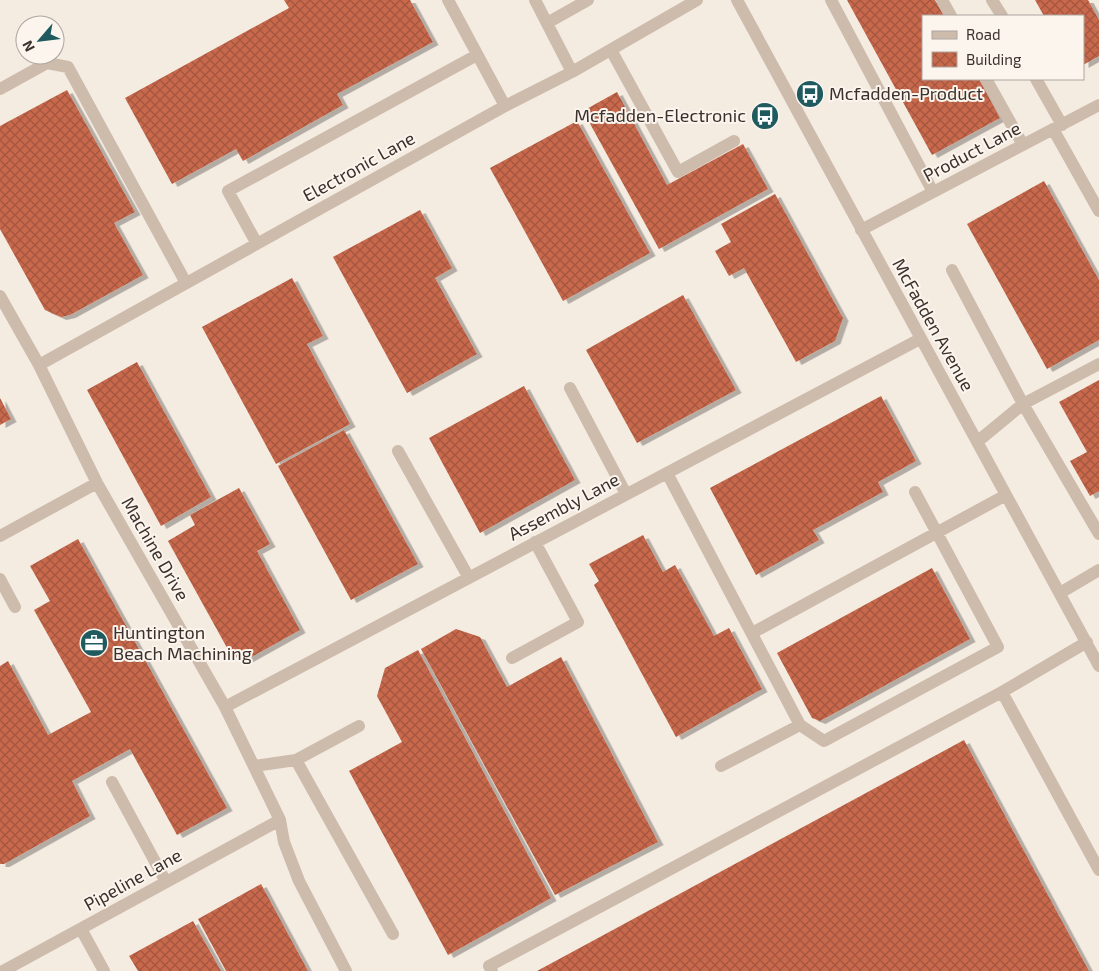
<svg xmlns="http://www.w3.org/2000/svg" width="1099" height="971" viewBox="0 0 1099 971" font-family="'Exo 2',sans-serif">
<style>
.building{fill:url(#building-cross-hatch);filter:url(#shadow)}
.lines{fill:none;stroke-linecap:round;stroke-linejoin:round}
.minor{stroke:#cdbbac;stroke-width:12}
.labels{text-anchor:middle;stroke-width:4;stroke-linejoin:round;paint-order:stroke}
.poi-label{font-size:18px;fill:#3b302b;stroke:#fbf5ee;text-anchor:start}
.street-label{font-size:18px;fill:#3b302b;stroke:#fbf5ee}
</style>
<defs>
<pattern id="building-cross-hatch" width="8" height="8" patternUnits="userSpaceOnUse" patternTransform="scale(1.25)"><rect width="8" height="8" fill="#c8694b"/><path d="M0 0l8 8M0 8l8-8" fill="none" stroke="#a4573f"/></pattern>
<filter id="shadow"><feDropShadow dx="5.5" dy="3" stdDeviation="0" flood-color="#0004"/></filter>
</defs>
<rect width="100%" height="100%" fill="#f4ebe1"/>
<!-- building -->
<path class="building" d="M284,0H410L433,42L337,94L343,105L243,161L236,149L172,184L125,98L289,8Z
M847,0H935L944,16H923V79H979L1000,118L932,155Z
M1035,0H1088L1099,20V56L1083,65V16H1044Z
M67,90L135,212L114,223L143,275L70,315L61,317L45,310L0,229V126Z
M617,92L667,185L743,144L768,189L659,249L583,111Z
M577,121L650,253L563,301L490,168Z
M1044,181L1099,280V340L1047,369L967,224Z
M775,194L843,318L835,341L796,362L744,268L729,276L715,251L731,242L721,224Z
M420,210L452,268L435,278L477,354L407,393L333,257Z
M292,278L323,336L307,344L350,424L276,464L202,327Z
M683,295L736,390L637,443L586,350Z
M137,362L211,497L161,526L87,390Z
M1099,380V491L1090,496L1070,461L1087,452L1059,402Z
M524,386L575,480L480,533L429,438Z
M881,396L916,461L878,482L883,492L813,530L819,540L756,575L710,488Z
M0,398L11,419L0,425Z
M344,430L418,564L351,600L278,466Z
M239,488L270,544L257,551L300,630L246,660L231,655L168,541L195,525L190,515Z
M643,535L663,572L675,565L714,636L729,628L762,689L676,737L594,585L599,581L589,564Z
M78,539L227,808L177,835L130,749L72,781L90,816L4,864H0V666L8,661L48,735L91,712L34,610L50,601L30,566Z
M932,568L970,639L820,721L812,718L777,653Z
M456,629L480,637L507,687L561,657L658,842L555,895L421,649Z
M418,650L551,898L448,955L349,771L402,742L377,696L385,668Z
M964,740L1089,971H537Z
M261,884L308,971H226L198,919Z
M193,921L221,971H138L129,956Z"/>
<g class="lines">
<!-- minor -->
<path class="minor" d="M448,0L505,106
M535,0L572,72
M737,0L1099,666
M831,0L933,192
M942,0L951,16
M992,0L1002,16
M547,23L588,0
M611,50L678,172L734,141
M986,79L1023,145
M1036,79L1062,125
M0,89L47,63L68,67L186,283
M1053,129L1099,211
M861,230L1099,105
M257,244L228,191L477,55
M952,270L1023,404L1099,534
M0,296L39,365L97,483L225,707L280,820L284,842L299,881L346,971
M39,365L505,106L572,72L697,0
M570,388L626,494
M977,442L1023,404L1099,364
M398,451L469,578
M667,473L800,725L721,766
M0,536L97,483
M0,579L15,607
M1060,593L1099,570
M752,633L1006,495
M512,658L578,622L535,542
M1002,692L1087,642
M225,707L920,339
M800,725L824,741L998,647L915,492
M296,760L393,934
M254,766L296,760L359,726
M112,782L166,882
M81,929L104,971
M3,971L280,820
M492,971L489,966L1002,692L1099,870"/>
</g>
<!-- icons -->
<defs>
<symbol id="bus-disc" viewBox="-11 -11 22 22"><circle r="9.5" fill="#1f5a5e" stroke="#fbf5ee"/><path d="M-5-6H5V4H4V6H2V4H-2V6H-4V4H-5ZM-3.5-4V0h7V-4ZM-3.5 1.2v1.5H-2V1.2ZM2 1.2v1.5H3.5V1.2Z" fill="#fff"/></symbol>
<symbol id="office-disc" viewBox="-11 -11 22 22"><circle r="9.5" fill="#1f5a5e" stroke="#fbf5ee"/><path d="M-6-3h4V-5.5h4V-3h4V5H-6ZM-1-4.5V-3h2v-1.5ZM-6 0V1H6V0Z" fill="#fff"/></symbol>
</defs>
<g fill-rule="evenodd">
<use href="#bus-disc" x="794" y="78" width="32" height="32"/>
<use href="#bus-disc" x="749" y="100" width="32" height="32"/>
<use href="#office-disc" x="78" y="627" width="32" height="32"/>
</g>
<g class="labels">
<!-- poi labels -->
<g class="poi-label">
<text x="829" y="100">Mcfadden-Product</text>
<text x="746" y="122" text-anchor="end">Mcfadden-Electronic</text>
<text x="113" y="639">Huntington<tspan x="113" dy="21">Beach Machining</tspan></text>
</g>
<!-- street labels -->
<g class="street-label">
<text transform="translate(972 152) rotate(-28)" y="6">Product Lane</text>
<text transform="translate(359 167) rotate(-29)" y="6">Electronic Lane</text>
<text transform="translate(933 325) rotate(61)" y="6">McFadden Avenue</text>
<text transform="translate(564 507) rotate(-28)" y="6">Assembly Lane</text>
<text transform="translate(155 549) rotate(60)" y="6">Machine Drive</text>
<text transform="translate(133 880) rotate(-29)" y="6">Pipeline Lane</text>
</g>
</g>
<!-- legend -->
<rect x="922" y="15" width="162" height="65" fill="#fbf5ee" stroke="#aea6a0"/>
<rect x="932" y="31" width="25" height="8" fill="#cdbbac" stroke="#aea6a0"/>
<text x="966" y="40" font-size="15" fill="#3b302b">Road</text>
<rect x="932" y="52" width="25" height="15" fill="url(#building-cross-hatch)" stroke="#aea6a0"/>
<text x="966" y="65" font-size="15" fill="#3b302b">Building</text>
<!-- north arrow -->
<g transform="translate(40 40) rotate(242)"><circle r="24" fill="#fbf5ee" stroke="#aea6a0"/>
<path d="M0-4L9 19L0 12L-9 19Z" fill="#1f5a5e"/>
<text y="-8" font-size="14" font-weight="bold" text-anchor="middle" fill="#3b302b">N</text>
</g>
</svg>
